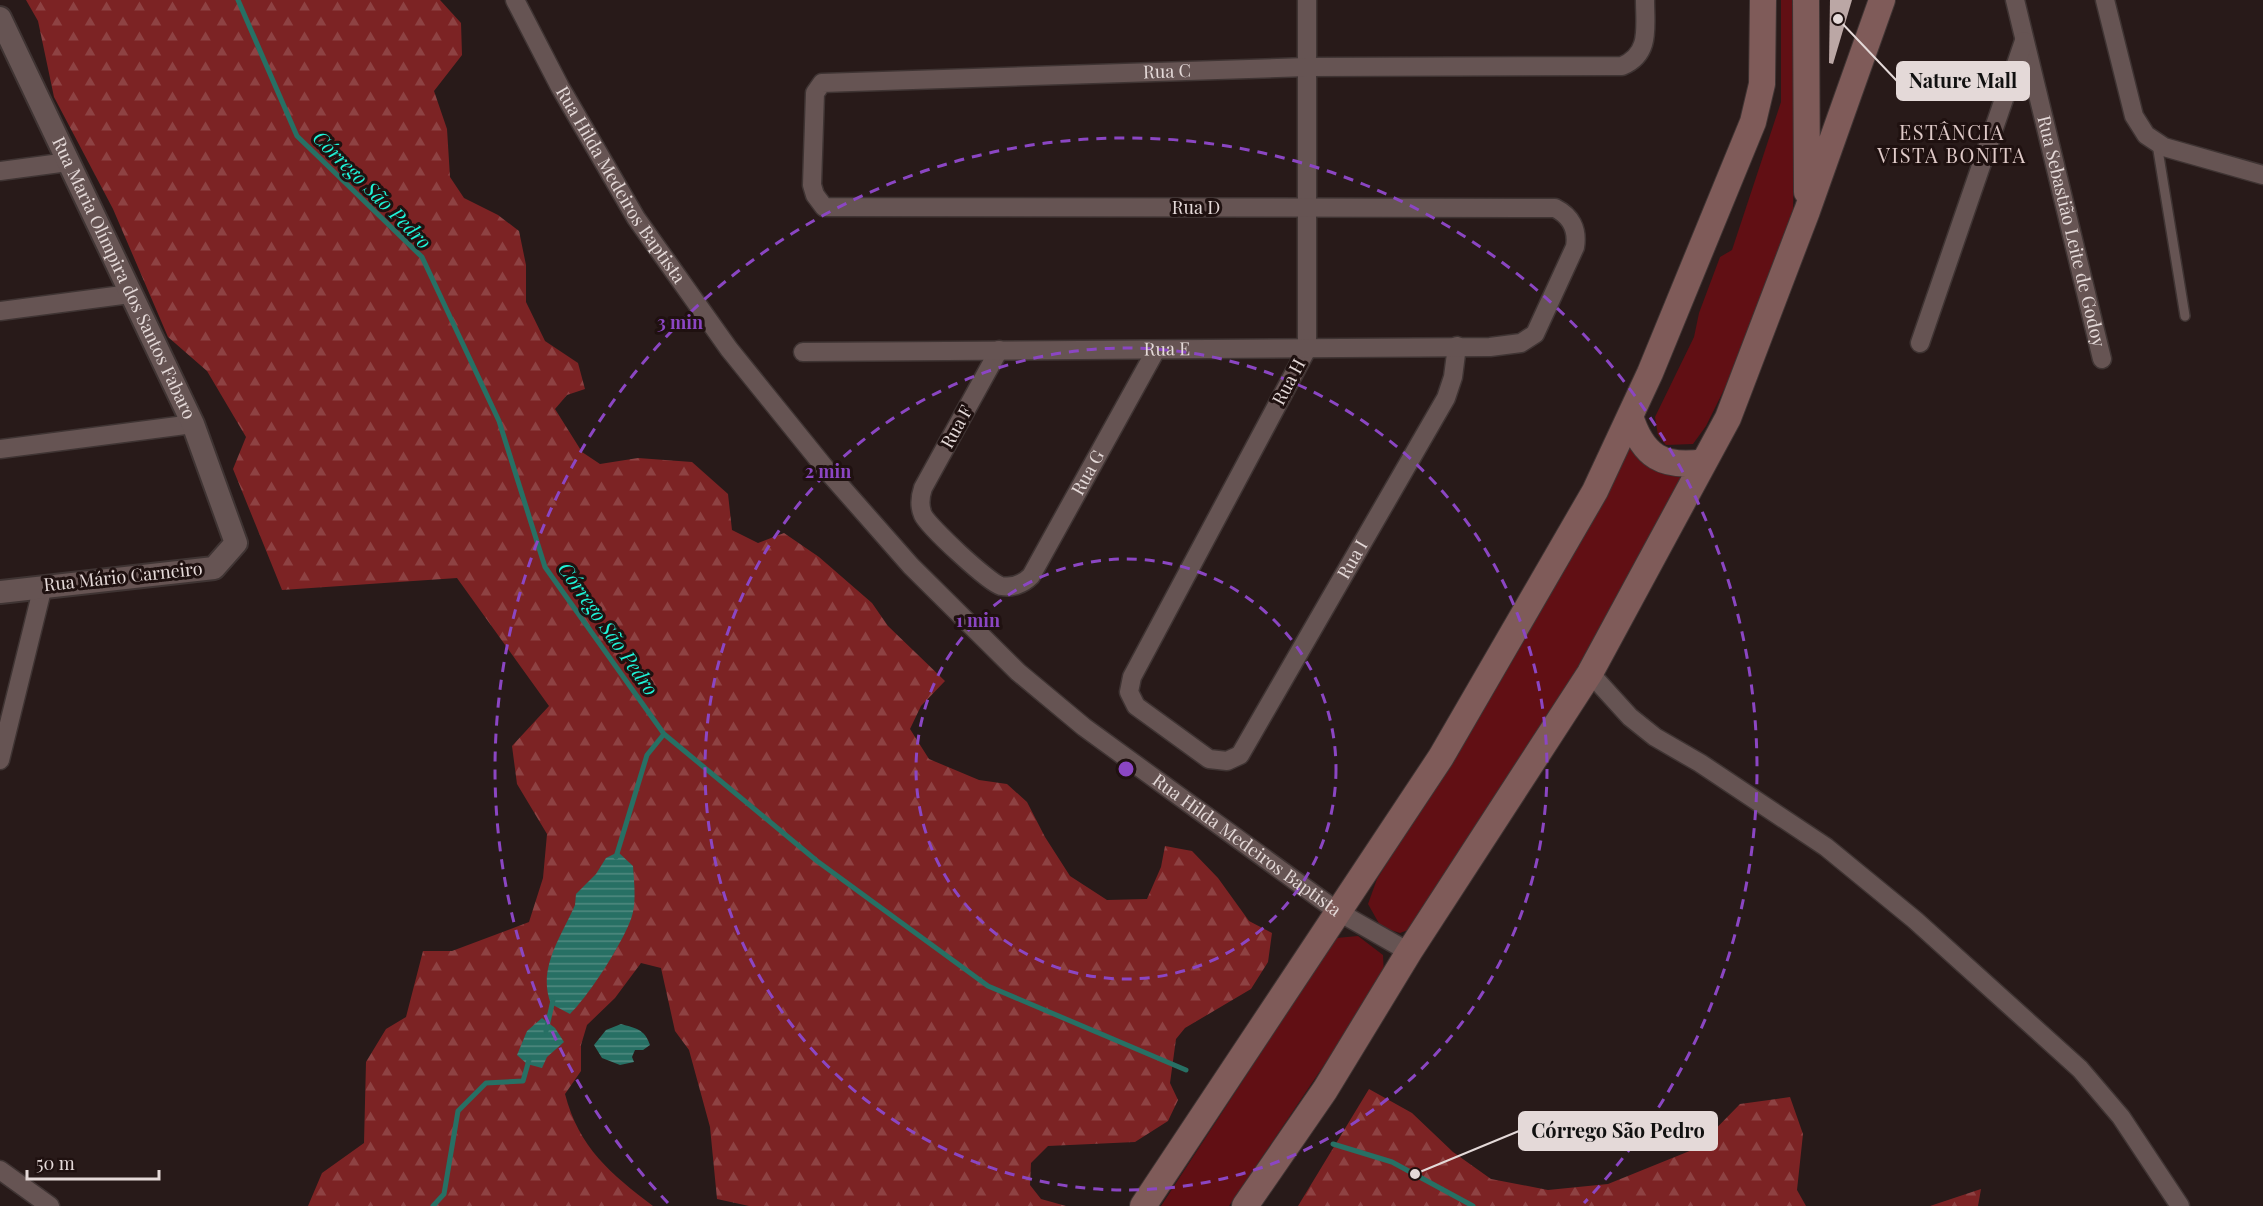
<svg xmlns="http://www.w3.org/2000/svg" width="2263" height="1206" viewBox="0 0 2263 1206" font-family="'Playfair Display',serif">
<style>
.grass{fill:#610f14}
.forest{fill:url(#forest-firs)}
.water{fill:url(#water-rules)}
.lines{fill:none;stroke-linecap:round;stroke-linejoin:round}
.stream{stroke:#277064;stroke-width:5}
.building{fill:#bba7a5}
.service-casing{stroke:#3f3433;stroke-width:12}
.minor-casing{stroke:#3f3433;stroke-width:21}
.tertiary-casing{stroke:#3f3433;stroke-width:26}
.secondary-casing{stroke:#3f3433;stroke-width:28}
.service{stroke:#665453;stroke-width:9}
.minor{stroke:#665453;stroke-width:18}
.tertiary{stroke:#665453;stroke-width:22}
.secondary{stroke:#7f5b59;stroke-width:26}
.ring{fill:none;stroke:#8b46c3;stroke-width:3;stroke-dasharray:10 8}
.labels{text-anchor:middle;stroke-width:6;stroke-linejoin:round;paint-order:stroke}
.street-label{font-size:18px;fill:#e4d9d8;stroke:#1f1110}
.neighbourhood-label{font-size:20px;letter-spacing:1.5px;fill:#e0cbc9;stroke:#1f1110}
.water-label{font-size:20px;font-style:italic;fill:#1ff3d8;stroke:#1f1110}
.centre{fill:#8b46c3;stroke:#1f1110;stroke-width:3}
.ring-label{font-size:18px;text-anchor:middle;font-weight:bold;fill:#8b46c3;stroke:#1f1110;stroke-width:6;stroke-linejoin:round;paint-order:stroke}
.leader{fill:none;stroke:#e4d9d8;stroke-width:2}
.callout-dot{fill:#e4d9d8;stroke:#1f1110;stroke-width:2}
.callout{fill:#e4d9d8;stroke:#e4d9d8;stroke-width:2}
.callout-label{font-size:20px;text-anchor:middle;font-weight:bold;fill:#111}
</style>
<defs>
<pattern id="forest-firs" width="22" height="20" patternUnits="userSpaceOnUse" patternTransform="scale(1.5)"><rect width="22" height="20" fill="#7c2324"/><path d="M5 1l3.5 6h-7zM16 11l3.5 6h-7z" fill="#8e4243"/></pattern>
<pattern id="water-rules" width="6" height="5" patternUnits="userSpaceOnUse" patternTransform="scale(1.5)"><rect width="6" height="5" fill="#277064"/><path d="M0 2.5h6" fill="none" stroke="#518a81"/></pattern>
</defs>
<rect width="100%" height="100%" fill="#281a19"/>
<!-- grass -->
<path class="grass" d="M1781,0H1797L1793,212L1751,335L1706,426L1693,444L1666,445L1658,435L1655,417L1694,337L1699,313L1720,257L1732,250L1781,102Z
M1630,447L1687,474L1590,653L1416,927L1400,933L1381,927L1368,904L1377,879L1489,700Z
M1358,936L1383,955L1384,976L1229,1206H1161L1336,938Z"/>
<!-- forest -->
<path class="forest" d="M26,0H440L461,23L462,55L434,91L447,129L450,177L464,198L498,215L519,231L526,265V302L545,341L578,363L585,389L567,395L555,409L582,452L600,464L638,458L692,462L728,494L732,530L758,543L784,533L819,557L872,603L888,626L945,681L921,706L910,729L929,759L979,780L1007,784L1027,802L1045,837L1070,876L1107,900L1147,899L1161,867L1165,846L1192,851L1218,878L1249,921L1272,933L1268,962L1251,989L1185,1028L1176,1039L1170,1083L1178,1100L1168,1121L1135,1142L1048,1146L1031,1163L1030,1185L1041,1199L1066,1206H749L717,1199L710,1127L689,1050L675,1031L661,968L641,963L615,998L587,1025L581,1045V1071L565,1094C579,1148 611,1174 653,1206H308L322,1173L364,1143L366,1062L386,1029L406,1017L423,951H452L529,922L543,878L547,834L517,784L512,746L549,706L457,578L282,590L233,469L246,437L207,371L168,337L113,209L54,97L38,21Z
M1369,1089L1412,1113L1453,1152L1491,1179L1548,1190L1608,1184L1697,1148L1740,1104L1790,1097L1803,1134L1797,1190L1806,1206H1298Z
M1981,1189L1978,1206H1930Z"/>
<!-- water -->
<path class="water" d="M618,852L633,866C634,881 636,897 633,912C628,936 588,997 570,1014L551,1004C537,969 561,937 575,905L576,894L596,874L606,858Z
M542,1018L555,1028L564,1042L547,1057L542,1068L527,1064L517,1055L527,1031Z
M621,1024C635,1028 645,1029 650,1045L643,1050H635L632,1057L634,1062L620,1065L602,1058L594,1045L606,1030Z"/>
<g class="lines">
<!-- stream -->
<path class="stream" d="M238,0L297,136L422,257L499,421L545,567L664,734L817,861L988,986L1186,1070
M616,857L647,755L664,734
M546,1031L553,1000
M1333,1144L1392,1162L1473,1206
M433,1206L444,1194L458,1111L486,1083L523,1081L529,1060"/>
</g>
<!-- building -->
<path class="building" d="M1830,0H1852L1833,64L1829,63Z"/>
<g class="lines">
<defs>
<path id="service" d="M2157,144L2185,316"/>
<g id="minor">
<path id="s1" d="M515,0L560,87L636,218L729,349L830,474L911,566L1018,672L1084,727L1337,911L1409,952"/>
<path id="s2" d="M1307,0V349L1132,677L1129,692L1136,706L1209,759L1227,761L1240,755L1446,398L1453,377L1457,346"/>
<path id="s3" d="M2015,0L2102,359"/>
<path d="M2105,0L2134,116L2146,135L2164,147L2263,175"/>
<path d="M0,171L68,162"/>
<path d="M0,311L130,294"/>
<path d="M1920,343L2024,41"/>
<path id="s4" d="M999,350L923,488C920,497 919,506 923,515C928,526 989,583 1001,586C1012,588 1023,584 1031,576L1156,350"/>
<path id="s5" d="M803,352L1490,347L1521,343L1535,334L1575,247C1578,229 1571,216 1555,208L824,207L815,195L812,185L815,93L822,83L1307,67L1622,66C1651,54 1645,27 1645,0"/>
<path d="M0,449L193,424"/>
<path d="M1590,673L1630,717L1655,737L1700,763L1826,847L1915,920L2080,1069L2121,1117L2180,1206"/>
<path d="M0,760L43,586"/>
<path d="M0,1170L50,1206"/>
</g>
<g id="tertiary">
<path id="s6" d="M0,18L193,424L236,543L214,568L0,592"/>
</g>
<path id="secondary" d="M1806,0L1807,192
M1630,416C1643,457 1663,468 1704,462
M1143,1206L1441,757L1595,491L1650,373L1753,122L1762,84L1763,0
M1245,1206L1325,1090L1409,952L1590,673L1728,418L1807,211L1882,0"/>
</defs>
<!-- service casing -->
<use href="#service" class="service-casing"/>
<!-- minor casing -->
<use href="#minor" class="minor-casing"/>
<!-- tertiary casing -->
<use href="#tertiary" class="tertiary-casing"/>
<!-- secondary casing -->
<use href="#secondary" class="secondary-casing"/>
<!-- service -->
<use href="#service" class="service"/>
<!-- minor -->
<use href="#minor" class="minor"/>
<!-- tertiary -->
<use href="#tertiary" class="tertiary"/>
<!-- secondary -->
<use href="#secondary" class="secondary"/>
</g>
<!-- distance rings -->
<g class="ring">
<circle cx="1126" cy="769" r="210"/>
<circle cx="1126" cy="769" r="421"/>
<path d="M668 1203A631 631 0 1 1 1584 1203"/>
</g>
<g class="labels">
<!-- street labels -->
<g class="street-label">
<text dy="6" stroke="none"><textPath href="#s5" startOffset="2084">Rua C</textPath></text>
<text dy="6" stroke="none"><textPath href="#s1" startOffset="213">Rua Hilda Medeiros Baptista</textPath></text>
<text x="1196" y="214">Rua D</text>
<text dy="6" stroke="none"><textPath href="#s3" startOffset="238">Rua Sebastião Leite de Godoy</textPath></text>
<text dy="6" stroke="none"><textPath href="#s6" startOffset="288">Rua Maria Olímpira dos Santos Fabaro</textPath></text>
<text dy="6" stroke="none"><textPath href="#s5" startOffset="364">Rua E</textPath></text>
<text transform="translate(1289 382) rotate(-62)" y="6">Rua H</text>
<text transform="translate(957 427) rotate(-61)" y="6">Rua F</text>
<text dy="6" stroke="none"><textPath href="#s4" startOffset="442">Rua G</textPath></text>
<text dy="6" stroke="none"><textPath href="#s2" startOffset="1100">Rua I</textPath></text>
<text transform="translate(123 577) rotate(-6)" y="6">Rua Mário Carneiro</text>
<text dy="6" stroke="none"><textPath href="#s1" startOffset="1131">Rua Hilda Medeiros Baptista</textPath></text>
</g>
<!-- neighbourhood labels -->
<g class="neighbourhood-label">
<text x="1952" y="140">ESTÂNCIA<tspan x="1952" dy="23">VISTA BONITA</tspan></text>
</g>
<!-- water labels -->
<g class="water-label">
<text transform="translate(372 190) rotate(45)" y="7">Córrego São Pedro</text>
<text transform="translate(608 629) rotate(55)" y="7">Córrego São Pedro</text>
</g>
</g>
<circle cx="1126" cy="769" r="9" class="centre"/>
<g class="ring-label">
<text x="680" y="329">3 min</text>
<text x="828" y="478">2 min</text>
<text x="978" y="627">1 min</text>
</g>
<!-- callouts -->
<path class="leader" d="M1838 19L1897 81M1415 1174L1519 1131"/>
<g class="callout-dot">
<circle cx="1838" cy="19" r="6"/>
<circle cx="1415" cy="1174" r="6"/>
</g>
<g class="callout">
<rect x="1897" y="62" width="132" height="38" rx="6"/>
<rect x="1519" y="1112" width="198" height="38" rx="6"/>
</g>
<g class="callout-label">
<text x="1963" y="88">Nature Mall</text>
<text x="1618" y="1138">Córrego São Pedro</text>
</g>
<!-- scale -->
<path d="M27 1170v9h132v-9" fill="none" stroke="#e4d9d8" stroke-width="3"/>
<text x="36" y="1170" font-size="18" fill="#e4d9d8" stroke="#1f1110" stroke-width="4.5" paint-order="stroke">50 m</text>
</svg>
